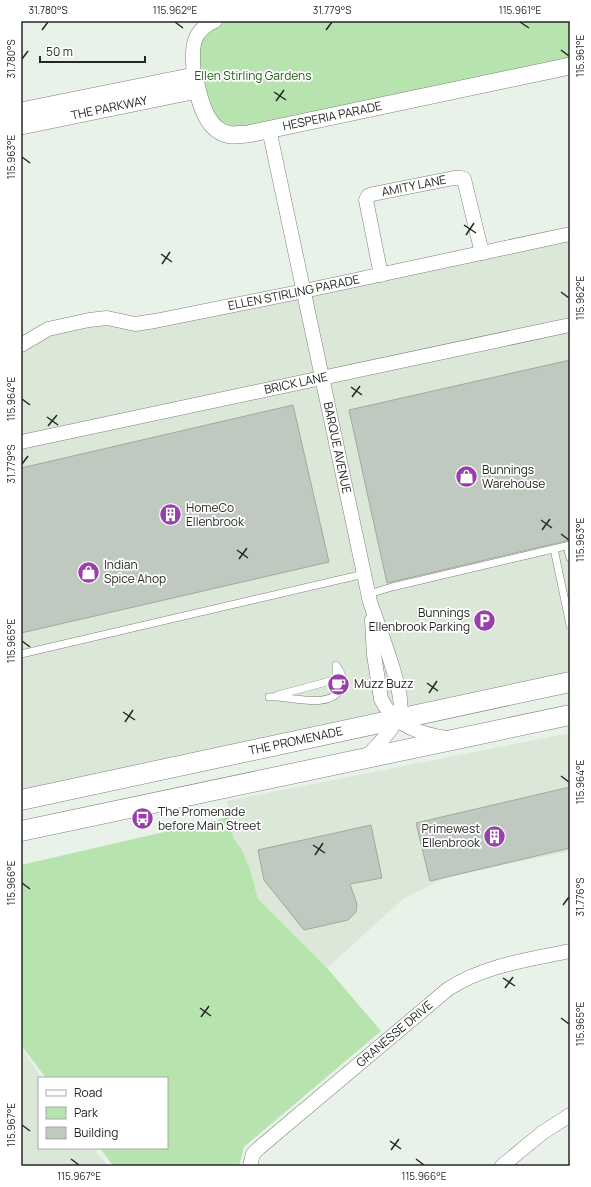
<svg xmlns="http://www.w3.org/2000/svg" width="591" height="1187" viewBox="0 0 591 1187" font-family="Manrope,sans-serif">
<style>
.built{fill:#dbe8d8}
.green{fill:#b7e3ae}
.building{fill:#c0c9bf;stroke:#a1a99f}
.lines{fill:none;stroke-linecap:round;stroke-linejoin:round}
.service-casing{stroke:#7b8279;stroke-width:8}
.minor-casing{stroke:#7b8279;stroke-width:15}
.tertiary-casing{stroke:#7b8279;stroke-width:18}
.secondary-casing{stroke:#7b8279;stroke-width:21}
.service{stroke:#fff;stroke-width:7}
.minor{stroke:#fff;stroke-width:14}
.tertiary{stroke:#fff;stroke-width:17}
.secondary{stroke:#fff;stroke-width:20}
.ticks{fill:none;stroke:#252824;stroke-width:1.5}
.labels{text-anchor:middle;stroke-width:3.5;stroke-linejoin:round;paint-order:stroke}
.park-label{font-size:12px;fill:#225916;stroke:#fff}
.street-label{font-size:12px;fill:#252824;stroke:#fff}
.poi-label{font-size:12px;fill:#252824;stroke:#fff;text-anchor:start}
.neatline{fill:none;stroke:#252824;stroke-width:1.5}
.ticks-label{font-size:10px;text-anchor:middle;fill:#252824}
</style>
<rect width="100%" height="100%" fill="#e9f2e8"/>
<!-- built -->
<path class="built" d="M570,234V682L21,800V345L89,320L135,324Z
M570,733V851L447,877L403,899L327,968L258,899L250,869L242,850L232,835L227,801Z
M21,1047L42,1078H39V1148H93L108,1166H21Z"/>
<!-- green -->
<path class="green" d="M215,21H570V66L269,129L220,130L197,90L201,29Z
M229,817L233,837L242,850L250,869L258,899L327,968L381,1031L244,1147L239,1166H113L100,1148H167V1078H46L21,1045V865Z"/>
<!-- building -->
<path class="building" d="M570,360V540L387,583L349,410Z
M293,405L329,562L21,633V468Z
M570,787V848L430,881L416,823Z
M371,825L382,878L350,884L357,904L356,912L348,920L304,930L264,880L258,850Z"/>
<g class="lines">
<defs>
<path id="service" d="M567,546L570,558
M554,549L570,625
M369,594L392,587L570,545
M21,654L364,574
M278,695L334,680L336,677V667
M269,697C288,695 330,711 341,688C345,680 341,671 336,665"/>
<g id="minor">
<path d="M194,76C192,53 189,31 215,21"/>
<path id="s1" d="M269,129L370,602C377,622 405,694 400,711C395,728 378,745 366,757"/>
<path id="s2" d="M381,275L366,200L368,196L373,194L454,178H461L464,179L482,253"/>
<path id="s3" d="M21,345L48,329L89,320L107,318L135,324L155,321L304,291L570,234"/>
<path id="s4" d="M21,442L570,325"/>
<path d="M372,620L374,655L381,699C393,725 420,734 446,738"/>
<path id="s5" d="M250,1166L253,1154L259,1148L448,989C485,965 528,960 570,951"/>
<path d="M502,1166L542,1133L570,1115"/>
</g>
<g id="tertiary">
<path id="s6" d="M21,111L194,76C199,97 205,133 232,135C237,135 243,134 248,134L570,66"/>
<path id="s7" d="M21,126L197,90"/>
</g>
<g id="secondary">
<path id="s8" d="M21,800L570,682"/>
<path d="M21,831L570,715"/>
</g>
</defs>
<!-- service casing -->
<use href="#service" class="service-casing"/>
<!-- minor casing -->
<use href="#minor" class="minor-casing"/>
<!-- tertiary casing -->
<use href="#tertiary" class="tertiary-casing"/>
<!-- secondary casing -->
<use href="#secondary" class="secondary-casing"/>
<!-- service -->
<use href="#service" class="service"/>
<!-- minor -->
<use href="#minor" class="minor"/>
<!-- tertiary -->
<use href="#tertiary" class="tertiary"/>
<!-- secondary -->
<use href="#secondary" class="secondary"/>
</g>
<!-- ticks -->
<path class="ticks" d="M175,22L183,28M520,22L529,28M42,30L48,22M326,30L332,22M561,50L569,56M22,59L28,51M274,92L286,100M276,101L284,90M22,157L30,163M464,225L476,233M466,235L474,223M161,254L172,262M162,264L170,252M561,292L569,298M351,387L362,395M352,397L360,386M22,399L30,405M47,417L58,425M48,426L57,415M22,464L28,456M541,520L552,528M542,530L550,519M561,534L569,540M237,550L248,558M239,559L247,548M22,641L30,647M427,683L438,691M429,693L437,681M123,712L135,720M125,722L133,710M561,776L569,782M313,845L325,853M315,855L323,843M22,883L30,889M563,905L569,897M503,978L515,986M505,988L513,977M200,1008L211,1016M201,1017L209,1006M561,1018L569,1024M22,1125L30,1131M390,1141L401,1149M391,1150L399,1139M71,1159L79,1165M416,1159L424,1165"/>
<!-- icons -->
<defs>
<symbol id="shop-disc" viewBox="-11 -11 22 22"><circle r="9.5" fill="#993fab" stroke="#fff"/><path d="M-5-2.5h2.3a2.7 3.5 0 0 1 5.4 0H5L5.5 6h-11ZM-1.5-2.5h3a1.5 2.3 0 0 0-3 0Z" fill="#fff"/></symbol>
<symbol id="building-disc" viewBox="-11 -11 22 22"><circle r="9.5" fill="#993fab" stroke="#fff"/><path d="M-4-6H4V6H1V3H-1V6H-4ZM-2.5-4.3h1.7v1.8h-1.7ZM.8-4.3h1.7v1.8H.8ZM-2.5-1h1.7V.8h-1.7ZM.8-1h1.7V.8H.8Z" fill="#fff"/></symbol>
<symbol id="parking-disc" viewBox="-11 -11 22 22"><circle r="9.5" fill="#993fab" stroke="#fff"/><path d="M-3.5-5.5H1a3.5 3.5 0 0 1 0 7H-1V5.5H-3.5ZM-1-3.4V-.6H.8a1.4 1.4 0 0 0 0-2.8Z" fill="#fff"/></symbol>
<symbol id="cafe-disc" viewBox="-11 -11 22 22"><circle r="9.5" fill="#993fab" stroke="#fff"/><path d="M-5.5-4.5H6V0H3Q3 3.5 0 3.5H-2.5Q-5.5 3.5-5.5 0ZM3-3.2v2h1.7v-2ZM-6 4.5H4V6H-6Z" fill="#fff"/></symbol>
<symbol id="bus-disc" viewBox="-11 -11 22 22"><circle r="9.5" fill="#993fab" stroke="#fff"/><path d="M-5-6H5V4H4V6H2V4H-2V6H-4V4H-5ZM-3.5-4V0h7V-4ZM-3.5 1.2v1.5H-2V1.2ZM2 1.2v1.5H3.5V1.2Z" fill="#fff"/></symbol>
</defs>
<g fill-rule="evenodd">
<use href="#shop-disc" x="454" y="464" width="25" height="25"/>
<use href="#building-disc" x="158" y="502" width="25" height="25"/>
<use href="#shop-disc" x="76" y="560" width="25" height="25"/>
<use href="#parking-disc" x="472" y="608" width="25" height="25"/>
<use href="#cafe-disc" x="326" y="672" width="25" height="25"/>
<use href="#bus-disc" x="130" y="806" width="25" height="25"/>
<use href="#building-disc" x="482" y="824" width="25" height="25"/>
</g>
<g class="labels">
<!-- park labels -->
<g class="park-label">
<text x="253" y="80">Ellen Stirling Gardens</text>
</g>
<!-- street labels -->
<g class="street-label">
<text dy="4" stroke="none"><textPath href="#s7" startOffset="90">THE PARKWAY</textPath></text>
<text dy="4" stroke="none"><textPath href="#s6" startOffset="354">HESPERIA PARADE</textPath></text>
<text dy="4" stroke="none"><textPath href="#s2" startOffset="128">AMITY LANE</textPath></text>
<text dy="4" stroke="none"><textPath href="#s3" startOffset="282">ELLEN STIRLING PARADE</textPath></text>
<text dy="4" stroke="none"><textPath href="#s4" startOffset="281">BRICK LANE</textPath></text>
<text dy="4" stroke="none"><textPath href="#s1" startOffset="326">BARQUE AVENUE</textPath></text>
<text dy="4" stroke="none"><textPath href="#s8" startOffset="281">THE PROMENADE</textPath></text>
<text dy="4" stroke="none"><textPath href="#s5" startOffset="198">GRANESSE DRIVE</textPath></text>
</g>
<!-- poi labels -->
<g class="poi-label">
<text x="482" y="474">Bunnings<tspan x="482" dy="14">Warehouse</tspan></text>
<text x="186" y="512">HomeCo<tspan x="186" dy="14">Ellenbrook</tspan></text>
<text x="104" y="569">Indian<tspan x="104" dy="14">Spice Ahop</tspan></text>
<text x="470" y="617" text-anchor="end">Bunnings<tspan x="470" dy="14">Ellenbrook Parking</tspan></text>
<text x="354" y="688">Muzz Buzz</text>
<text x="158" y="816">The Promenade<tspan x="158" dy="14">before Main Street</tspan></text>
<text x="480" y="833" text-anchor="end">Primewest<tspan x="480" dy="14">Ellenbrook</tspan></text>
</g>
</g>
<!-- border -->
<rect width="591" height="1187" fill="none" stroke="#ffffff" stroke-width="44"/>
<!-- legend -->
<rect x="38" y="1077" width="130" height="72" fill="#ffffff" stroke="#a8a9a7"/>
<rect x="46" y="1090" width="20" height="6" fill="#ffffff" stroke="#a8a9a7"/>
<text x="74" y="1097" font-size="12" fill="#252824">Road</text>
<rect x="46" y="1107" width="20" height="12" fill="#b7e3ae" stroke="#a8a9a7"/>
<text x="74" y="1117" font-size="12" fill="#252824">Park</text>
<rect x="46" y="1127" width="20" height="12" fill="#c0c9bf" stroke="#a8a9a7"/>
<text x="74" y="1137" font-size="12" fill="#252824">Building</text>
<!-- scale -->
<path d="M40 56v6h105v-6" fill="none" stroke="#252824" stroke-width="2"/>
<text x="46" y="56" font-size="12" fill="#252824" stroke="#ffffff" stroke-width="3" paint-order="stroke">50 m</text>
<rect x="22" y="22" width="547" height="1143" class="neatline"/>
<g class="ticks-label">
<text x="48" y="14">31.780°S</text>
<text x="175" y="14">115.962°E</text>
<text x="332" y="14">31.779°S</text>
<text x="520" y="14">115.961°E</text>
<text transform="translate(580 56) rotate(-90)" y="4">115.961°E</text>
<text transform="translate(11 59) rotate(-90)" y="4">31.780°S</text>
<text transform="translate(11 157) rotate(-90)" y="4">115.963°E</text>
<text transform="translate(580 298) rotate(-90)" y="4">115.962°E</text>
<text transform="translate(11 399) rotate(-90)" y="4">115.964°E</text>
<text transform="translate(11 464) rotate(-90)" y="4">31.779°S</text>
<text transform="translate(580 540) rotate(-90)" y="4">115.963°E</text>
<text transform="translate(11 641) rotate(-90)" y="4">115.965°E</text>
<text transform="translate(580 782) rotate(-90)" y="4">115.964°E</text>
<text transform="translate(11 883) rotate(-90)" y="4">115.966°E</text>
<text transform="translate(580 897) rotate(-90)" y="4">31.776°S</text>
<text transform="translate(580 1024) rotate(-90)" y="4">115.965°E</text>
<text transform="translate(11 1125) rotate(-90)" y="4">115.967°E</text>
<text x="79" y="1180">115.967°E</text>
<text x="424" y="1180">115.966°E</text>
</g>
</svg>
